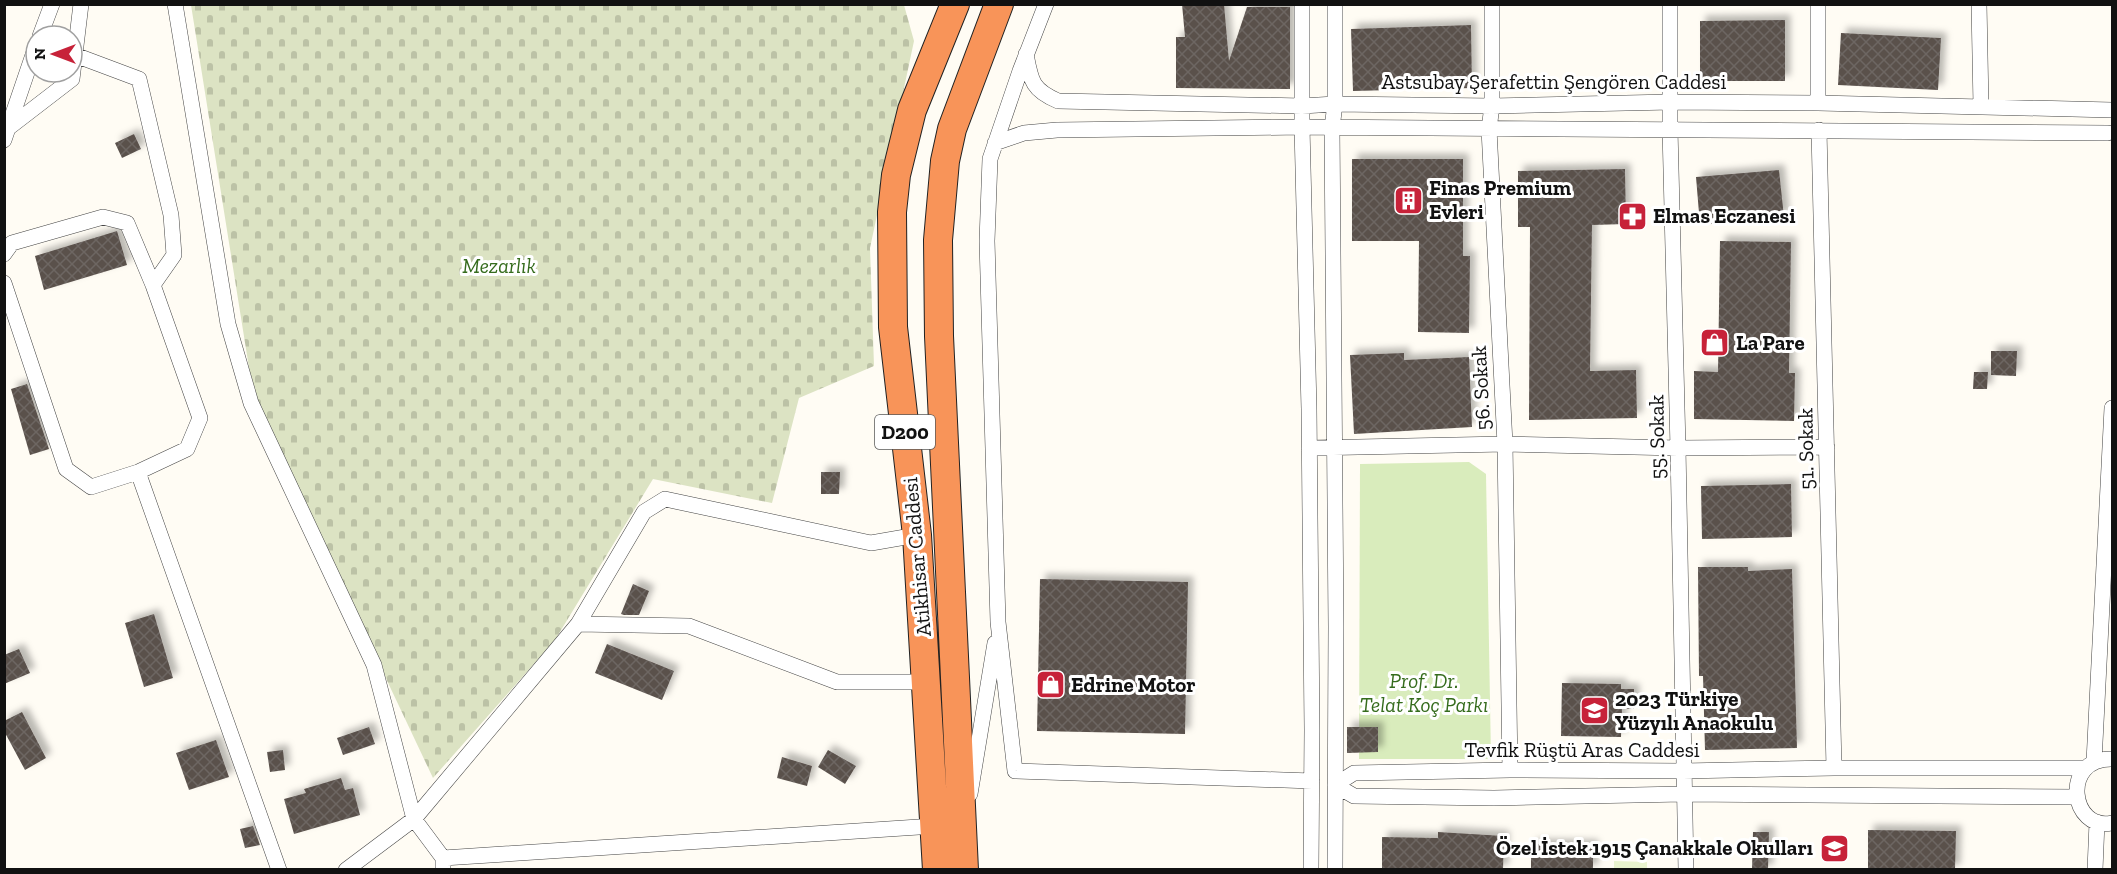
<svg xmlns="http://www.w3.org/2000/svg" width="2117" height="874" viewBox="0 0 2117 874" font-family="'Zilla Slab',serif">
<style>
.cemetery{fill:url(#cemetery-stones)}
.park{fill:#d9ecbc}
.pitch{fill:#e9f3ce}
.building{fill:url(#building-cross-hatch);filter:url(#shadow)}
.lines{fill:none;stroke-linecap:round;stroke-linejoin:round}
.street-casing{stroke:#444;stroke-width:16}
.highway-casing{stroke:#222;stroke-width:30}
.street{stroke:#fff;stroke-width:15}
.highway{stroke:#f89459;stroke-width:28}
.labels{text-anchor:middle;stroke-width:6;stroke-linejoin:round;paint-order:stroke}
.shield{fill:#fff;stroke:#585858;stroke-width:1.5}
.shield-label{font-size:20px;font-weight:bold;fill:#111}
.street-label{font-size:21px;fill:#111;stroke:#fff}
.poi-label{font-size:21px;font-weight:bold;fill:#111;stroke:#fff;text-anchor:start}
.park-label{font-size:21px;font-style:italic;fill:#356c1d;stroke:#fff}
</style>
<defs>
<pattern id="cemetery-stones" width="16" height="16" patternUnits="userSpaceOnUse" patternTransform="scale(1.5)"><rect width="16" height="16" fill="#dce3c3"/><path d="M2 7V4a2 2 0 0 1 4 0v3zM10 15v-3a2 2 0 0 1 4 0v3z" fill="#bcc2a6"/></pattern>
<pattern id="building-cross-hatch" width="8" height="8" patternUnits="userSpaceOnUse" patternTransform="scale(1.5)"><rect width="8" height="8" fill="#5a514c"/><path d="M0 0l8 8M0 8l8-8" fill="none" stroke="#6d6662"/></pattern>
<filter id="shadow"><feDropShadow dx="5.5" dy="-5.5" stdDeviation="3" flood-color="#0004"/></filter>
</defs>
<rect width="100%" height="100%" fill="#fffcf4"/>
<!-- cemetery -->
<path class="cemetery" d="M191,5H904L914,41L870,248L874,366L799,398L772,503L653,479L555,640L433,778L254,399Z"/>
<!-- park -->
<path class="park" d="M1469,462L1486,474L1491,759H1359L1360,464Z"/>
<!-- pitch -->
<path class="pitch" d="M1614,861L1647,862V869H1614Z"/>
<!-- building -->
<path class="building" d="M1182,4H1224L1229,61L1247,7H1290V89L1176,88V37H1185Z
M1785,20V81H1700V21Z
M1471,25L1472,88L1353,91L1351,29Z
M1841,33L1941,38L1938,90L1838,85Z
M134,134L141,149L122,158L115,143Z
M1352,159H1463V256H1470L1469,333L1418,332L1419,241H1352Z
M1625,169L1626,224L1592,225L1590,371L1636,370L1637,418L1529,420L1530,227H1518V171Z
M1779,170L1784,217L1700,225L1696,177Z
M117,231L127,265L44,290L35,256Z
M1720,241L1791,242L1789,373H1795L1794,421L1694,419V371L1718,372Z
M1991,351H2017L2016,376L1991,375Z
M1404,353V360L1469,357L1472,427L1354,434L1350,355Z
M1974,372H1988L1987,389H1973Z
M27,384L49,449L30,455L11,389Z
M821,472H840L839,494H821Z
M1791,484L1792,537L1702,539L1701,486Z
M1698,567H1748V571L1792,569L1797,748L1705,750L1703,676H1699Z
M1040,579L1188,582L1185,734L1037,731Z
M633,584L649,591L639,615H624L621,614Z
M154,614L173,678L144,687L125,623Z
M607,644L674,671L662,700L595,673Z
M19,649L30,673L4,684V655Z
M1562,683L1621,684V689H1634V709H1622L1621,737L1561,736Z
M22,712L46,758L25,770L4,731V721Z
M369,727L375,744L343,755L337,738Z
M1347,727H1378V752L1347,753Z
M216,740L229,777L189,790L176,753Z
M283,750L285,770L270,772L267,752Z
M828,750L856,766L845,784L818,767Z
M782,757L812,766L807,786L777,778Z
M341,778L345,790L353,788L360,815L294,834L284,799L306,793L304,789Z
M253,826L260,845L245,848L240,829Z
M1868,830L1956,831L1955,870H1868Z
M1438,832L1504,836L1503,870H1382V837L1438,838Z
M1753,832H1769L1768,870H1752Z
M1531,844L1593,845V870H1531Z"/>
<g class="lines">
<defs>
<path id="street" d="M175,4L228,324L251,403L374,665L414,819L443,858V870
M1046,4L1020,71L990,159L987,241L998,622L1015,771L1312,781
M1302,4V127L1309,409L1312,730L1311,870
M1335,4V104L1332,128L1336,626L1335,870
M1492,4V106L1489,129L1505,444L1510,770
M1670,4V129L1678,448L1686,870
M1818,4V103
M1979,4L1981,106
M40,36L52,4
M1026,54C1031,81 1032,90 1058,101L1302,106L1335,104L1492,106L1671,102L1818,103L2112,110
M75,55L139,79L171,215L174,255L153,285
M7,129L72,79L81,4
M1819,130L1834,768
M4,140L36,46
M995,143L1024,133L1057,130L1302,127L2108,133
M4,254L12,243L103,217L127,223L153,285L200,418L187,449L138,472L91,487L66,469L4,283
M1309,448L1505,444L1678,448L1827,447
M138,472L279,870
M578,624L689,626L837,682H927
M2112,759C2060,758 2071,832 2112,823
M2094,762L2112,408
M1335,785L1354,773L1510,770L1683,771L1834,768H2086
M1335,785L1354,796L1494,798L1683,794L2077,797
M970,794L995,643
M443,858L934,826
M346,870L414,819L578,624L644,512L665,499L871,543L917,535
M2095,870L2097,822"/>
<path id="highway" d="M937,870L917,535L893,327L892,212L896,175L912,110L955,4
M964,870L939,336L938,240L945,161L952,129L999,4"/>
</defs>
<!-- street casing -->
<use href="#street" class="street-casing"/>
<!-- highway casing -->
<use href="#highway" class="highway-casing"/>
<!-- street -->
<use href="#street" class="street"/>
<!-- highway -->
<use href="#highway" class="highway"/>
</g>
<!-- icons -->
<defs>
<symbol id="building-square" viewBox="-11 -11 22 22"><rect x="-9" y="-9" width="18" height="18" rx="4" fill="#c72239" stroke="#fff"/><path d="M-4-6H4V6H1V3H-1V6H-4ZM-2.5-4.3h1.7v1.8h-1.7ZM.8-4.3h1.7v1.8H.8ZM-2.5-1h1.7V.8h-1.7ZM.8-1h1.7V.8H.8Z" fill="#fff"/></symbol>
<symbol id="pharmacy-square" viewBox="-11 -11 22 22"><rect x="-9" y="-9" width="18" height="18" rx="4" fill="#c72239" stroke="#fff"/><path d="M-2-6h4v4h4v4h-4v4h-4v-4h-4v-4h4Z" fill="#fff"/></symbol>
<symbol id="shop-square" viewBox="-11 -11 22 22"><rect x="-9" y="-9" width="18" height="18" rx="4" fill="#c72239" stroke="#fff"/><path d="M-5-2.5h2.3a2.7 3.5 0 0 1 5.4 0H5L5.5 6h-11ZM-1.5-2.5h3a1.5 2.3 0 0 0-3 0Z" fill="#fff"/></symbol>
<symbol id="school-square" viewBox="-11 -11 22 22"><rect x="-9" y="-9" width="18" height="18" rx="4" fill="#c72239" stroke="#fff"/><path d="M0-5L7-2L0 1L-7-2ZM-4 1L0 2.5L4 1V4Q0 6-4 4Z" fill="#fff"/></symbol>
</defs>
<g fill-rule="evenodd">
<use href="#building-square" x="1392" y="184" width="33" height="33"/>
<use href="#pharmacy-square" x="1616" y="200" width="33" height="33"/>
<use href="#shop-square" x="1698" y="326" width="33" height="33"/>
<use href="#shop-square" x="1034" y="668" width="33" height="33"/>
<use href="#school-square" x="1578" y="694" width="33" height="33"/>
<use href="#school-square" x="1818" y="832" width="33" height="33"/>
</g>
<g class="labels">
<!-- shield labels -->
<rect class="shield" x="875" y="415" width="60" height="34" rx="4.5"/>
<g class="shield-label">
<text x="905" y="439">D200</text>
</g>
<!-- street labels -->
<g class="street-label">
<text x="1554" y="89">Astsubay Şerafettin Şengören Caddesi</text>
<text transform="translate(1481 388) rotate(-93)" y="7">56. Sokak</text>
<text transform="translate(1657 437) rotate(-91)" y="7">55. Sokak</text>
<text transform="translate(1806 449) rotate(-91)" y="7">51. Sokak</text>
<text transform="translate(917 557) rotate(-95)" y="7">Atikhisar Caddesi</text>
<text x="1582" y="757">Tevfik Rüştü Aras Caddesi</text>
</g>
<!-- poi labels -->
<g class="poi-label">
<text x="1429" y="195">Finas Premium<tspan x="1429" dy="24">Evleri</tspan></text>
<text x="1653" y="223">Elmas Eczanesi</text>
<text x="1736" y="350">La Pare</text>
<text x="1071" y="692">Edrine Motor</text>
<text x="1615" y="706">2023 Türkiye<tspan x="1615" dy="24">Yüzyılı Anaokulu</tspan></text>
<text x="1813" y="855" text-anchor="end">Özel İstek 1915 Çanakkale Okulları</text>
</g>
<!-- park labels -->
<g class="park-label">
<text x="499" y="273">Mezarlık</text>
<text x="1424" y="688">Prof. Dr.<tspan x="1424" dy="24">Telat Koç Parkı</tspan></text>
</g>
</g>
<!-- border -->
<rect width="2117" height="874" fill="none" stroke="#111111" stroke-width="12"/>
<!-- north arrow -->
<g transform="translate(54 54) rotate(270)"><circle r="28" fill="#ffffff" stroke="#a0a0a0" stroke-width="1.5"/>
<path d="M0-4.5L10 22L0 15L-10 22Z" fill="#c72239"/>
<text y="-9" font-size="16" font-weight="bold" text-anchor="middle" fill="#111111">N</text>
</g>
</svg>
